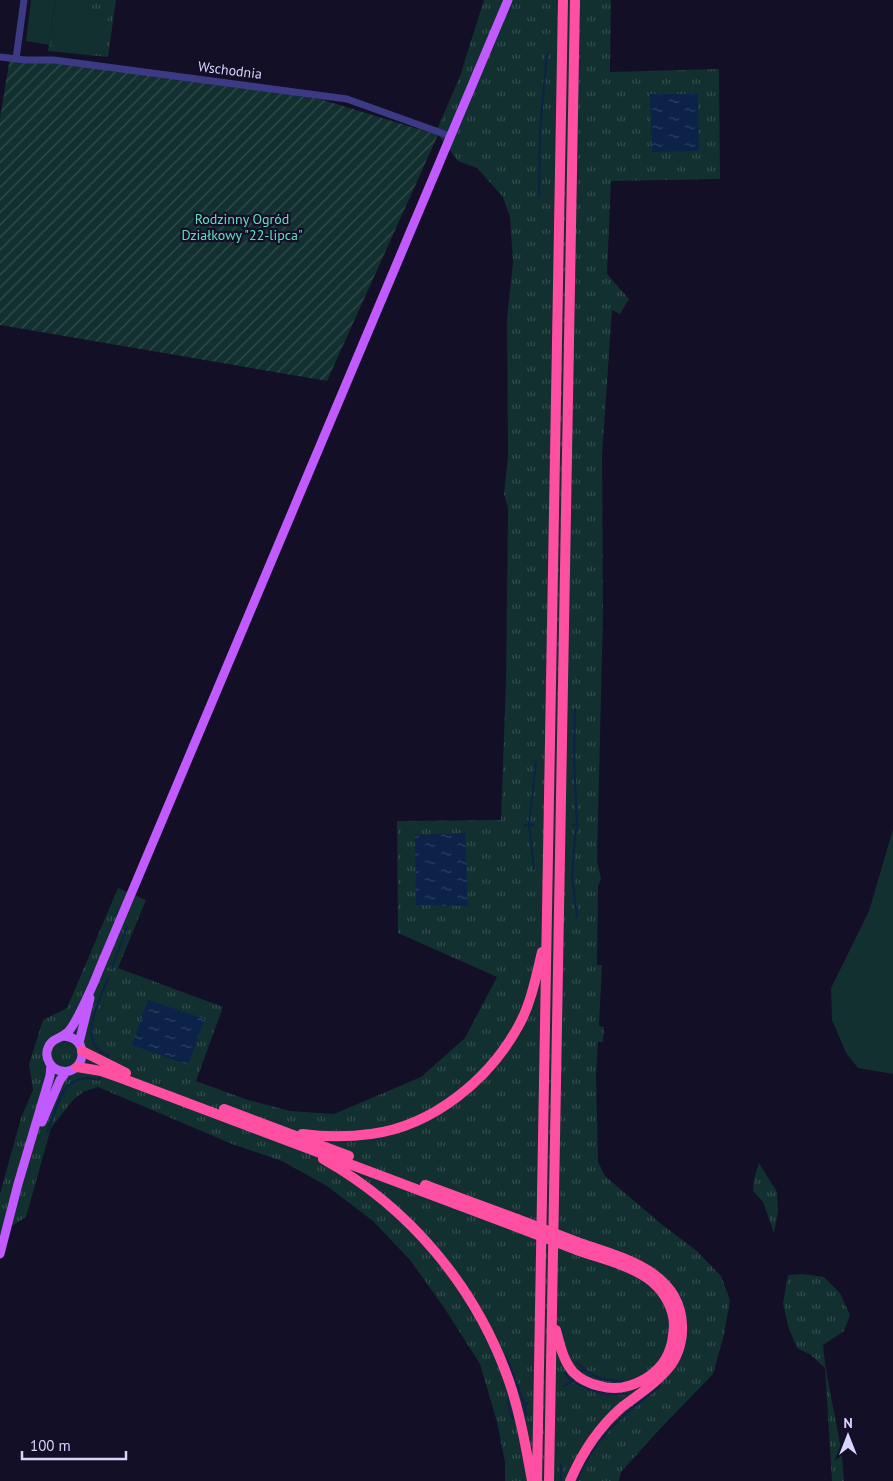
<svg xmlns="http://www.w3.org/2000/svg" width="893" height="1481" viewBox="0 0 893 1481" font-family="'PT Sans',sans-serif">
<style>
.grass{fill:url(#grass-tufts)}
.park{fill:#12302f}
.garden{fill:url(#garden-furrows)}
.water{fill:url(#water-ripples)}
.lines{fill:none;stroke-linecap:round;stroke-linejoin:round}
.stream{stroke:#0c2248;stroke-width:2}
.minor{stroke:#3d3a85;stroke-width:7}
.major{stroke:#c25bff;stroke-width:9}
.highway{stroke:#ff4fa3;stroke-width:10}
.highway-bridge{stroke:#ff4fa3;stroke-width:10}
.labels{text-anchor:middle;stroke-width:4.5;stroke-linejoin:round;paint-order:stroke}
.street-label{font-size:14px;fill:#d9d4ff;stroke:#130f26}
.park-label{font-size:14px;fill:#5fe0c0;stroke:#130f26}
</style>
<defs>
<pattern id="grass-tufts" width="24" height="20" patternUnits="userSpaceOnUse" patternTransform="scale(1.25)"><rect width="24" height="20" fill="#12302f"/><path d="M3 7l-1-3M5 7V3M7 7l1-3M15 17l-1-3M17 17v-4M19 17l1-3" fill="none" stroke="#344d4e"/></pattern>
<pattern id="garden-furrows" width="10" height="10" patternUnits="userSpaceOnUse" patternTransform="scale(1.25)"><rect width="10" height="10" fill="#12302f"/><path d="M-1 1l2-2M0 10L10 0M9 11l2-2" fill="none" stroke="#344d4e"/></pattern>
<pattern id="water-ripples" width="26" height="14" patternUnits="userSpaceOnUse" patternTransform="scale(1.25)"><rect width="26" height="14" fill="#0c2248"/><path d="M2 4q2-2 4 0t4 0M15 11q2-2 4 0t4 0" fill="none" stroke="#2f4163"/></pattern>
</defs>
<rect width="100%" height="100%" fill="#130f26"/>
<!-- grass -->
<path class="grass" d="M55,0H116L108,57L48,51Z
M484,0H611L610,72L719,69L720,179L611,181L607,274L629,299L620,314L612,310L602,455L603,613L597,861L601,879L598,886L597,965H602L599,1026L604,1027L603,1042H598L596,1075L598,1162L605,1176L660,1223L697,1251L721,1276L730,1300L724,1335L713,1374L658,1431L621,1472L619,1481H505V1462L497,1422L480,1364L445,1309L410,1260L373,1221L327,1186L282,1161L232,1144L98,1087L83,1092L73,1100L51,1128L26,1217L0,1233V1194L21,1118L33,1090L29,1064L43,1020L67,1008L118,888L146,900L118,968L223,1007L196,1081L248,1100L290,1111L334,1114L421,1077L465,1038L497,977L398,933L397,821L501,820L506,681L508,508L504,494L508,457L507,319L513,262L510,217L503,197L477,168L458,161L436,132L460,76Z
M759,1163L777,1192L778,1212L774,1233L763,1202L753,1191L754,1179Z
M803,1274L824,1277L840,1293L850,1315L844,1331L823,1345C827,1391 842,1435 844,1481H832L825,1368L811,1355L797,1348L788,1326L783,1303L788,1275Z"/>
<!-- park -->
<path class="park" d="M31,0H55L49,45L26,41Z
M56,0H83L82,12L108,16L103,53L51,45Z
M893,829V1074L858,1068L846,1053L832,1020L831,988L869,911Z"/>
<!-- garden -->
<path class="garden" d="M10,57L320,99L438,135L327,381L0,325V118Z"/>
<!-- water -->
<path class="water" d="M650,94H698L699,151L652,152Z
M465,833L468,906L416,905L415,835Z
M148,1000L205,1019L188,1065L132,1045Z"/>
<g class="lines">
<!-- stream -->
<path class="stream" d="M539,197L540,130L547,53
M575,709L574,758L577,825
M525,825H534
M573,825H577L575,837L572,875L577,917
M534,869L529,825L536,762
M112,968L127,927
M107,1058L108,1055C76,1046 99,999 108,979
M47,1132C58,1106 62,1070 99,1080V1078
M506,1356L525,1405L526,1415
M577,1363L584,1369L582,1371
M584,1369C596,1379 609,1381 624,1381
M565,1373L572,1381L574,1380
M564,1386L572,1381C590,1391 605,1396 626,1394
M508,1399L509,1409L513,1419
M522,1406L528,1403
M561,1481V1464
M577,1481C592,1438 626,1413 660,1386"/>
<!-- minor -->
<path class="minor" d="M0,57L26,60H54L347,99L450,136
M16,59L24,0"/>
<!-- major -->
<path class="major" d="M63,1036C92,1037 85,1076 61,1071C51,1069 44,1058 48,1048C51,1038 61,1039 68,1032C76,1024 94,983 99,970L508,0
M79,1043L90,998
M42,1122L60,1080L66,1072
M0,1254L18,1184L50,1076L51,1065"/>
<!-- highway -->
<path class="highway" d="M82,1051L126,1073
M77,1067L101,1071L121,1078L517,1227
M224,1109L349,1156
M302,1134C325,1137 348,1137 371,1134C433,1126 490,1079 519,1025C531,1003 536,977 542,952
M323,1159C410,1208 476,1287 509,1381C520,1413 526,1448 532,1481
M425,1185L517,1219
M556,1330C560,1345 563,1360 573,1372C580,1379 590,1384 600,1386C627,1394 661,1376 670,1349C673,1342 673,1334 674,1326C674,1308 663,1289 647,1278C629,1265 599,1258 577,1250
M537,1481L563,0
M549,1481L575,0
M570,1481C582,1453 599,1427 622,1407C639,1394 658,1382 671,1365C679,1354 683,1338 682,1325C680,1270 620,1257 577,1242"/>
<!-- highway-bridge -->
<path class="highway-bridge" d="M517,1219L577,1242
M517,1227L577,1250"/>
</g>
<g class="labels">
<!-- street labels -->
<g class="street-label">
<text transform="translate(230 70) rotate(7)" y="5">Wschodnia</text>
</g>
<!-- park labels -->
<g class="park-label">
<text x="242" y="224">Rodzinny Ogród<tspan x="242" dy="16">Działkowy "22-lipca"</tspan></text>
</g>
</g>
<!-- north arrow -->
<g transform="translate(848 1436)" stroke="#130f26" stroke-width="4" paint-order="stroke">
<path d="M0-4L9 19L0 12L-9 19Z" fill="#d9d4ff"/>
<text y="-8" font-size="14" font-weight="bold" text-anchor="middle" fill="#d9d4ff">N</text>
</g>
<!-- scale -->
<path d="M22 1451v8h104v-8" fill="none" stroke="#d9d4ff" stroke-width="2.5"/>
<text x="30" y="1451" font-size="15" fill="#d9d4ff" stroke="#130f26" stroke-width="4" paint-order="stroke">100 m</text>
</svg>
